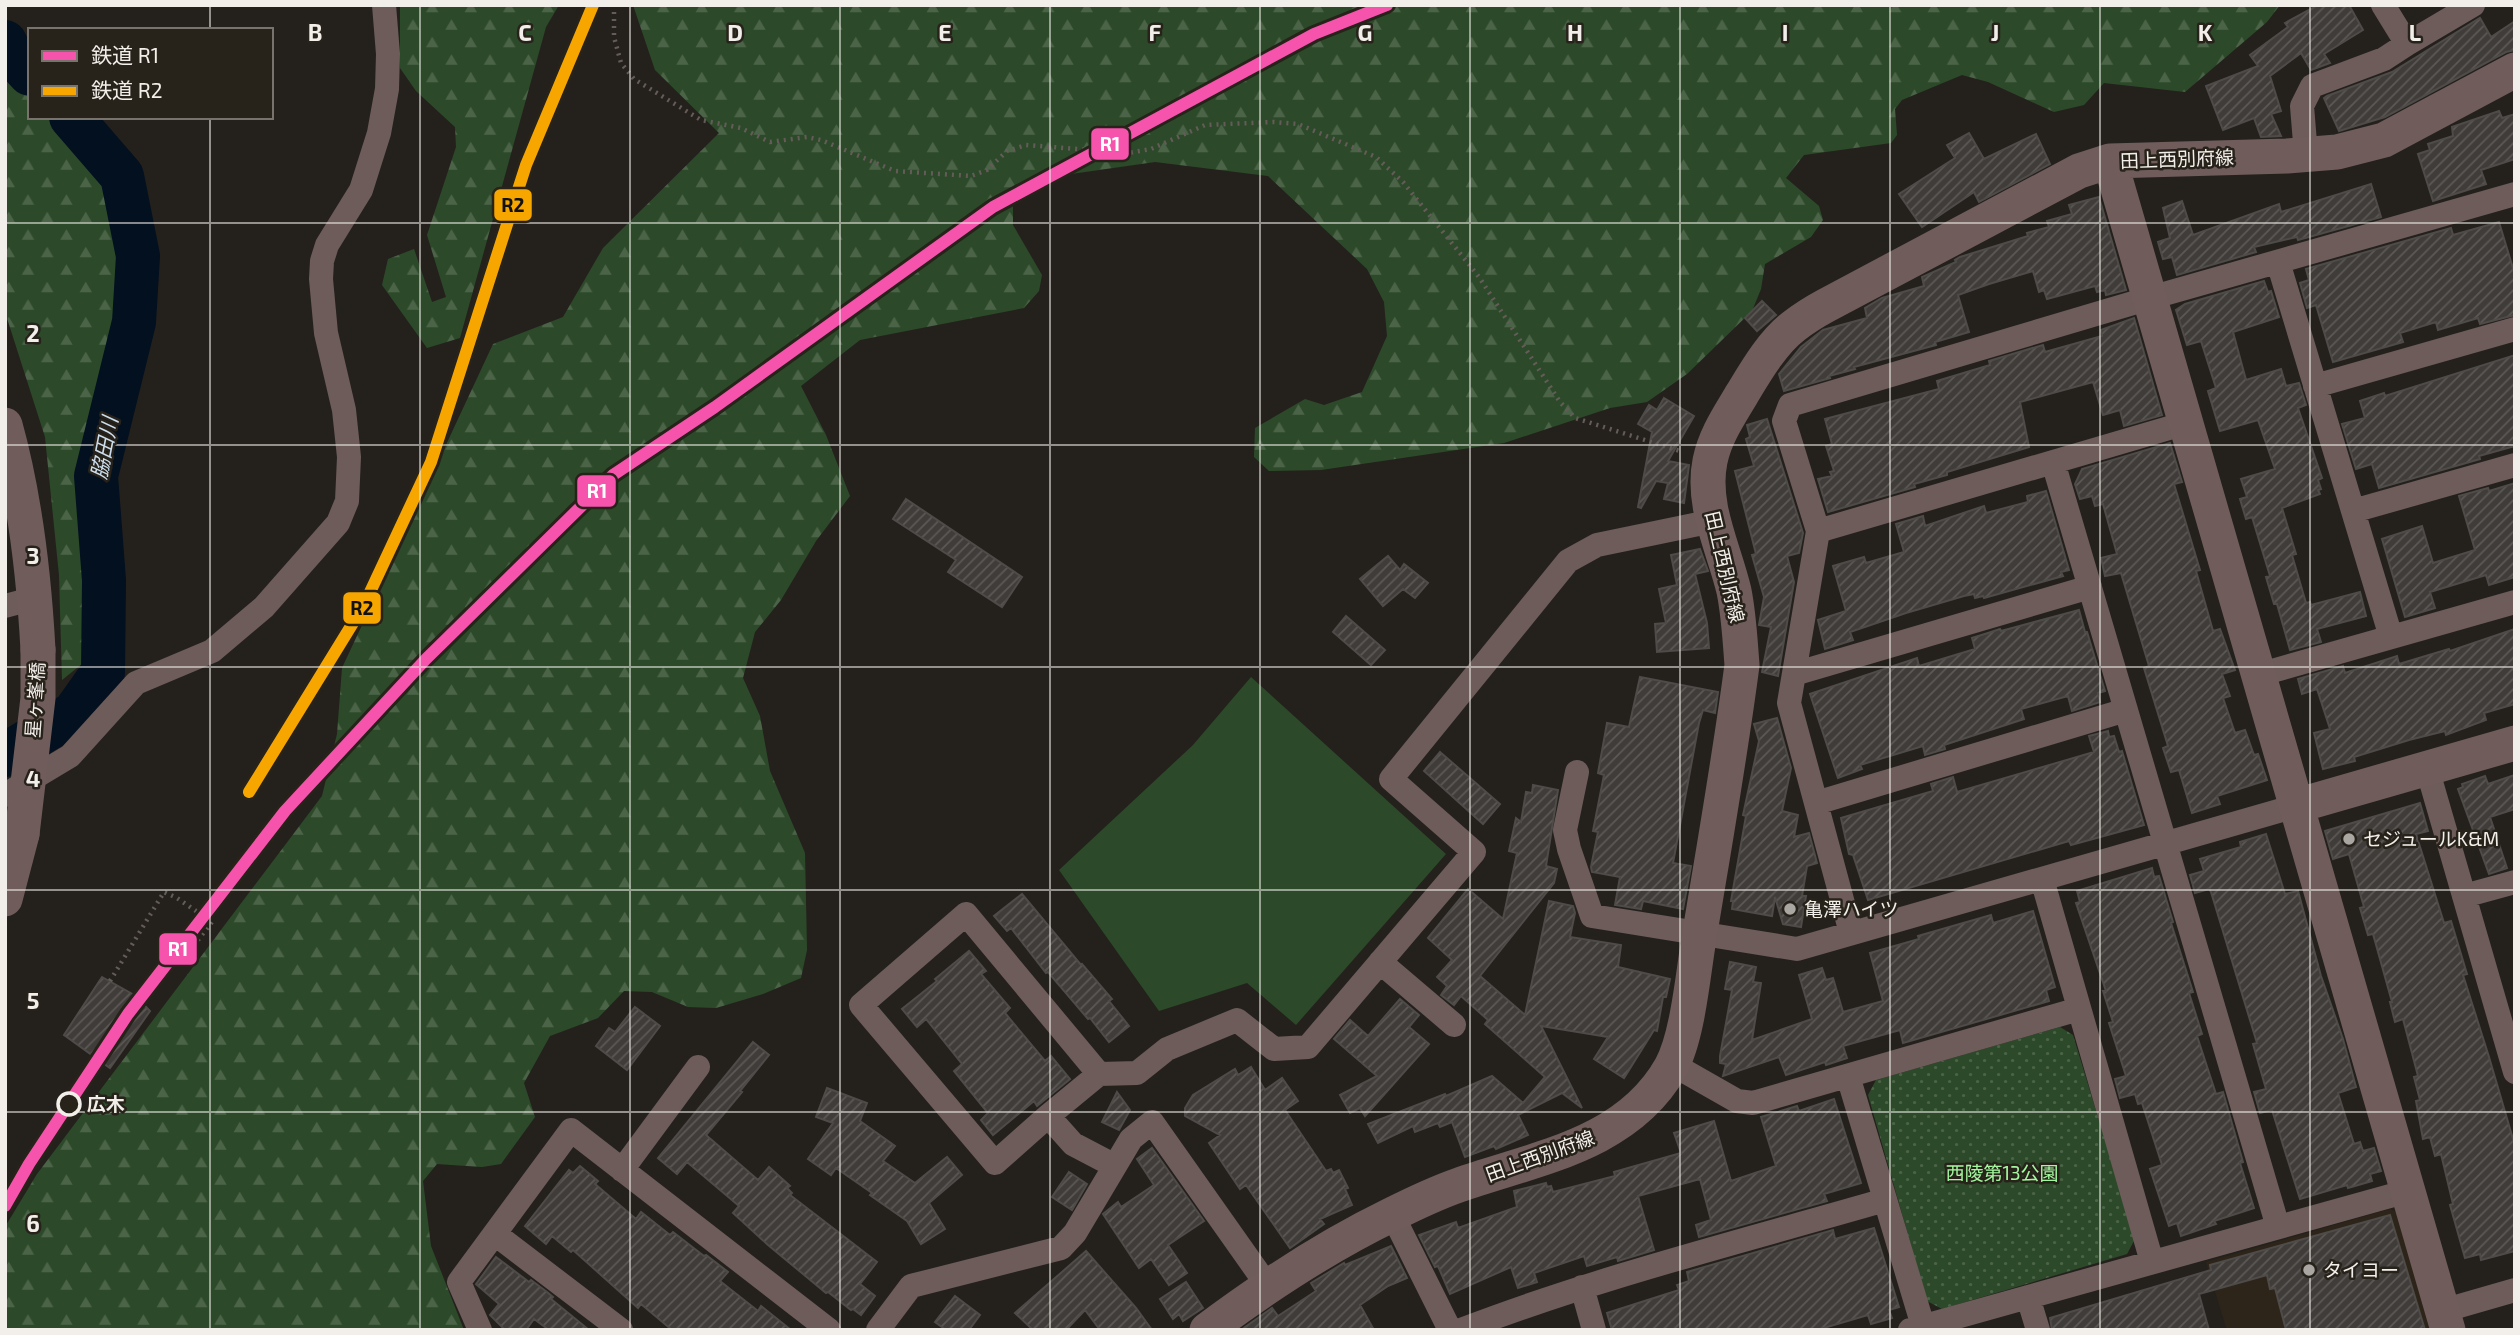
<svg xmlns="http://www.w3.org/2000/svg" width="2520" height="1335" viewBox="0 0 2520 1335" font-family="'Exo 2','Noto Sans JP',sans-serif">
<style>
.built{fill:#2e251a}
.grass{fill:url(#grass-dots)}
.forest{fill:url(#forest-firs)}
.pitch{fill:#2c4a29}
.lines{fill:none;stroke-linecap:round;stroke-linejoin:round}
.river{stroke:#03101f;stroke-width:44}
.building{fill:url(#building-hatch);stroke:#4e4b49;stroke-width:2}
.path{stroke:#655c59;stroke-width:4.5;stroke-dasharray:2 5;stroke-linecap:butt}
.street{stroke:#6d5c5a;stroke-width:24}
.secondary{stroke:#705d5b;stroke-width:35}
.secondary-bridge{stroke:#705d5b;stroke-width:35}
.rail-1-casing{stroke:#27221a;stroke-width:18}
.rail-2-casing{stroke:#27221a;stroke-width:18}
.rail-1{stroke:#f653ac;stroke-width:12}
.rail-2{stroke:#f7a600;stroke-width:12}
.grid{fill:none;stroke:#f2eee9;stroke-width:2;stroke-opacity:0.55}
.poi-dot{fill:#aaa6a2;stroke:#27221a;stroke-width:2.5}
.stop-dot{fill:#27221a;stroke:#f2eee9;stroke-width:3.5}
.labels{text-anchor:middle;stroke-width:5;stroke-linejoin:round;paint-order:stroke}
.street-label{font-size:19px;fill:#f2eee9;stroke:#27221a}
.poi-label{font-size:19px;fill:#f2eee9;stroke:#27221a;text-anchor:start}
.stop-label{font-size:19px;font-weight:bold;fill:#f2eee9;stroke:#27221a;text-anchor:start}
.park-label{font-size:19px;fill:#a3f79e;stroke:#27221a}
.water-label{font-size:21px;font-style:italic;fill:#ccdeee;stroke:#27221a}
.grid-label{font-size:23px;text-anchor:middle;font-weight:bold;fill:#f2eee9;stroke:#27221a;stroke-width:5;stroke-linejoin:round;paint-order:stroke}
.line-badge{stroke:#27221a;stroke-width:2.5}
.badge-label{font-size:19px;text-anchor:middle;font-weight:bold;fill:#fff}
.pale-badge-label{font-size:19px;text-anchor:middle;font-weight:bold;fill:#111}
</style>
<defs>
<pattern id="grass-dots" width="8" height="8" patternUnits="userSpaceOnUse" patternTransform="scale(1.75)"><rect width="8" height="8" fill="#2c4a29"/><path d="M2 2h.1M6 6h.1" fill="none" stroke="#4b6448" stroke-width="1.8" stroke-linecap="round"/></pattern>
<pattern id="forest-firs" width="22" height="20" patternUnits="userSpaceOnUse" patternTransform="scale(1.75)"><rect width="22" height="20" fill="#2c4a29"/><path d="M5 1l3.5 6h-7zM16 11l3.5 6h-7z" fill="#4b6448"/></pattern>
<pattern id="building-hatch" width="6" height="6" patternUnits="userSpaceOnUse" patternTransform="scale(1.75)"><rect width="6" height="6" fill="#403c3a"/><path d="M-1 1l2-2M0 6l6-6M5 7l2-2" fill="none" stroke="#5c5856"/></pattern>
</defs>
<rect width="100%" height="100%" fill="#24211d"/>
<!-- built -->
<path class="built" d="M2390,1209L2398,1213L2431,1330H2227L2206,1262Z"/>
<!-- grass -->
<path class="grass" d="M2060,1027L2073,1035L2135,1239L2127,1254L1942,1309L1927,1301L1868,1095L1876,1080Z"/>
<!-- forest -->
<path class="forest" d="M400,5H559L546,27L460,338L427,348L382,285L388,259L414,249L432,302L446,297L427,235L456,147L455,127L416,91L400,68Z
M633,5H2280L2267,22L2185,92L2104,83L2084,105L2054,112L1988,82L1962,75L1902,100L1895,109L1897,135L1891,143L1804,155L1786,178L1819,206L1823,220L1811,237L1765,264L1761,289L1752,311L1687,374L1647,402L1610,408L1504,443L1321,470L1269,471L1254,457L1255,428L1305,399L1324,405L1362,392L1387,336L1384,302L1367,269L1268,176L1155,162L1057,176L1013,204V225L1042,275L1039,291L1024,308L860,340L801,386L826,435L850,496L816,541L781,600L755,632L743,678L760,716L770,771L805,853L807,950L801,978L763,994L716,1008L688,1007L652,992L624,991L598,1018L550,1036L524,1083L535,1117L501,1164L482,1167L437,1164L423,1181L431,1246L464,1330H5V1227L37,1174L322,796L337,734L342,668L493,344L563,317L603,248L719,133L655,70Z
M5,38L30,60V117H94L149,205L156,311L101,419L109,642L62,680L59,575L45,437L5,312Z"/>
<!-- pitch -->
<path class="pitch" d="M1251,677L1446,854L1296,1025L1247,983L1159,1011L1059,870L1193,745Z"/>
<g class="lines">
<!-- river -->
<path class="river" d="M5,42L11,54L30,74
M5,755L74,713L103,672L104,580L96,476L134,322L138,256L122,176L71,117"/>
</g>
<!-- building -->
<path class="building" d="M2318,5H2349L2363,30L2324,54L2330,63L2311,70L2301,53L2270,76L2281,111L2271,114L2281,136L2261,137L2254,118L2223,130L2206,86L2258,66L2250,55L2288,27L2285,23Z
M2480,18L2491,37L2515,21V50L2506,52L2385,117L2339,131L2324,98L2327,96L2392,72Z
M2499,111L2502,118L2515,114V159L2481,170L2486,184L2433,201L2418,154L2430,150L2428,144L2453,136L2452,127Z
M1969,133L1984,159L2036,134L2050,164L1979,202L1974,192L1922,227L1899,194L1955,158L1947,145Z
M2371,184L2381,217L2298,240L2297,237L2254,247L2256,252L2177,275L2172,257L2163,259L2158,242L2170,238L2163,208L2182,201L2193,235L2279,204L2281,212Z
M2099,197L2126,290L2106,295L2105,290L2097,292L2095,286L2047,299L2044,290L2039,292L2033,271L1989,284L1958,295L1969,332L1935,342L1936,345L1854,367L1855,369L1829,376L1830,378L1784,391L1779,374L1801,347L1823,330L1867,318L1865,308L1882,298L1924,286L1922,277L1956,262L1955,260L1960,257L2028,236L2027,233L2049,227L2047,221L2072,214L2069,205Z
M2499,222L2515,275V315L2480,324L2478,318L2438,330L2436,322L2400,333L2403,342L2333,362L2316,305L2307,308L2300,283L2309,280L2306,269L2451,228L2453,235Z
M2264,281L2268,292L2271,291L2279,317L2233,332L2246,380L2281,369L2286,386L2299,383L2306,405L2298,408L2322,478L2318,480L2321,489L2318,490L2320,494L2282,508L2296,554L2292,555L2306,603L2310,602L2311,605L2360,592L2366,616L2317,629L2321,642L2290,650L2277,604H2274L2266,577L2270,576L2252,517L2246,519L2240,499L2247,497L2241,479L2275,469L2258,420L2220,431L2208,391L2216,388L2201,341L2187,345L2176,310L2185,304Z
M1762,301L1776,315L1757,331L1745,318Z
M2134,318L2162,415L2124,426L2120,410L2103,415L2093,382L2020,402L2029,447L1947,472V475L1914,484L1915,487L1828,512L1818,479L1832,476L1830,472L1834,471L1826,446L1832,444L1825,419L1939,389L1937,381L1990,365L1989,361L2043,345L2045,352L2102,336L2101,330Z
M2515,355V446L2479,456L2480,459L2379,488L2372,464L2356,469L2342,424L2365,418L2360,401L2384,393L2385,396Z
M1664,398L1694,416L1668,461L1689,465L1684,503L1664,499L1668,483L1656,481L1641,508L1638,507L1652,432L1638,424L1649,405L1657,410Z
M1767,419L1803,533L1799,553L1787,556L1794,582L1778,676L1762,672L1771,627L1759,625L1764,597L1752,555L1756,554L1735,471L1754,466L1746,439L1750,437L1747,425Z
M2170,443L2182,482L2174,484L2200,570L2196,571L2213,631L2220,629L2235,670L2222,674L2230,696L2223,698L2235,733L2245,730L2254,755L2258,754L2267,780L2217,796L2220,804L2192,813L2179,770L2171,772L2163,748L2168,746L2144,668L2149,666L2121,573L2105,576L2101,558L2117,554L2103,504L2095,506L2092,496L2080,499L2075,484L2082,469Z
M2515,483V577L2489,585L2486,575L2430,592L2435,608L2405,617L2382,539L2422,526L2433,563L2475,550L2459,496L2488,488L2489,491Z
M2046,491L2069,570L2061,572L2063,576L1984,598L1983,596L1975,598L1974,594L1964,596L1906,613L1850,632L1853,640L1825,649L1818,620L1846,611L1833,566L1864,557L1866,563L1904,552L1896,524L1923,516L1925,526L1984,506L1986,513L2028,502L2027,496Z
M906,499L1022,577L1002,607L948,572L956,560L893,519Z
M1700,549L1708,571L1695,574L1707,623L1709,648L1657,652L1655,624L1666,623L1659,589L1677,585L1671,555Z
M1388,556L1400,570L1404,564L1428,583L1415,598L1403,589L1383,606L1360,579Z
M2079,610L2085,632H2087L2105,691L2098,693L2100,702L2072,711L2068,696L2021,709L2024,719L1944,745L1945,749L1925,755L1923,746L1860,765L1862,769L1838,778L1810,694L1917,658L1919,666L1975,649L1972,638L1988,633L2000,629L2001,631Z
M1346,616L1385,650L1371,665L1333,632Z
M2515,629V704L2484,713L2486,720L2446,735L2445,731L2409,740L2354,757L2355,761L2323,769L2314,733L2330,729L2317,689L2302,694L2298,679L2343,666L2345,673L2397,656L2399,664L2449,649L2450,651Z
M1640,677L1718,692L1715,713L1703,710L1699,723L1673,863L1691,866L1683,909L1643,901L1641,909L1615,905L1620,877L1592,872L1591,867L1598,832L1593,831L1604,775L1598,773L1607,723L1629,727Z
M1777,718L1791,768L1782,811L1798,815L1794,837L1809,833L1817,863L1807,866L1802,896H1806L1801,927L1783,924L1775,897L1772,916L1732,909L1733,901H1731L1746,816L1743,815L1759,741L1754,724Z
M2108,731L2109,737L2114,736L2119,752L2122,751L2144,825L2071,845L2069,841L1868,900L1853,855L1849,854L1841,818L1933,791L1931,784L1953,777L1957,792L2094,752L2089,736Z
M1440,752L1500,804L1483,824L1424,771Z
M2515,775V809L2490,817L2507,868L2489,874L2458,789L2463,787L2462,784L2485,776L2488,784Z
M1533,785L1558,790L1546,866L1557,869L1554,883L1480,976L1525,1015L1549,901L1573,906L1575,913L1570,937L1621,945L1618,967L1670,979L1666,997H1663L1657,1031L1654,1030L1624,1078L1594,1059L1608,1037L1541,1026L1582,1108L1562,1093L1518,1115L1528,1135L1496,1149L1494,1146L1465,1157L1452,1122L1440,1127L1438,1123L1415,1132L1413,1126L1378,1143L1368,1124L1445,1094L1446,1096L1492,1076L1523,1103L1545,1077L1485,1024L1488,1020L1461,996L1454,1005L1441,995L1447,986L1437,977L1452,960L1428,938L1468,889L1503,919L1517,853L1509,851L1516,818L1521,822L1526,792L1532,793Z
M2420,803L2428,831L2416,834L2444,923L2451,921L2467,974L2463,975L2489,1057L2515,1146V1251L2481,1260L2480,1254L2465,1258L2450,1205L2453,1204L2441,1154L2435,1156L2430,1137L2423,1139L2416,1101L2420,1100L2414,1077L2418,1076L2403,1019L2395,1022L2390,1002H2392L2373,934L2368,935L2360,908L2364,907L2349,854L2333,859L2325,831Z
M2266,834L2285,894L2298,891L2321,976L2343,1039L2356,1087L2338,1093L2354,1144L2360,1142L2363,1151L2374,1148L2381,1171L2370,1174L2372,1181L2348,1188L2347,1185L2300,1199L2272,1110L2260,1113L2254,1092L2266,1089L2253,1044L2257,1043L2211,892L2209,889L2195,893L2190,875L2204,871L2200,859L2241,847L2240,842Z
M2152,868L2154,877L2159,876L2160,879L2173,922L2171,923L2193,992L2189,993L2202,1034L2197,1036L2216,1094L2223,1092L2243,1162L2240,1163L2254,1208L2214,1221L2216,1224L2181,1236L2177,1223L2169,1226L2150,1169L2162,1165L2142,1103L2138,1104L2135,1094L2120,1098L2115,1079L2126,1076L2109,1023L2113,1022L2103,991H2106L2076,903L2080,902L2077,891Z
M1022,894L1081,965L1082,964L1112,999L1109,1001L1129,1026L1109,1042L1090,1018L1088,1019L1048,972L1046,973L1011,928L1007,931L994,916Z
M2033,911L2055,987L2046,990L2049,1001L1903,1043L1900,1030L1843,1046L1847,1058L1826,1065L1825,1062L1786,1075L1779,1057L1723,1076L1726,1064L1720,1063V1056L1732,990L1725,989L1730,962L1756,967L1753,982L1761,983L1752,1040L1812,1019L1799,975L1822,968L1826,980L1833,978L1843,1012L1883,1001L1870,953L1919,939L1918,936L1991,915L1993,923Z
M969,951L986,971L981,974L1010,1008L1005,1013L1045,1061L1051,1056L1070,1079L1037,1106L1034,1101L993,1135L981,1120L988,1113L954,1071L962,1064L926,1019L917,1027L902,1009L937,981L935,979Z
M102,977L136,996L150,1011L110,1068L64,1035Z
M1400,999L1419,1015L1409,1027L1429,1044L1365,1116L1360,1108L1350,1113L1340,1095L1377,1076L1334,1039L1350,1020L1368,1036Z
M635,1007L660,1026L627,1070L596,1046L609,1028L615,1032Z
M753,1042L769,1055L740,1091L742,1092L706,1135L758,1180L769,1167L790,1186L787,1188L792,1193L790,1195L877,1262L860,1284L875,1296L861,1315L853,1309L851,1310L828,1292L826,1293L768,1245L733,1213L739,1206L687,1162L677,1174L658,1158Z
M1251,1067L1265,1090L1282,1078L1298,1101L1285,1110L1326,1171L1331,1169L1333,1173L1339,1170L1348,1188L1345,1189L1352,1205L1320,1219L1324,1224L1290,1248L1246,1185L1240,1189L1209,1143L1220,1135L1185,1116V1108L1193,1095L1235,1069L1238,1075Z
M827,1088L867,1103L860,1121L895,1146L883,1161L915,1183L947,1157L962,1175L929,1203L945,1229L921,1244L907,1221L870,1195L872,1193L836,1168L831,1175L808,1159L833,1123L816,1117Z
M1117,1092L1130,1110L1119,1130L1102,1122Z
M1834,1099L1861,1183L1824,1194L1827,1201L1699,1237L1696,1225L1711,1220L1700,1179L1638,1196L1654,1250L1618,1261L1617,1257L1587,1266L1584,1256L1534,1273L1537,1282L1518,1288L1511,1267L1450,1294L1438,1266L1435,1267L1419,1235L1456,1222L1458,1228L1517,1207L1514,1191L1546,1183L1547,1187L1551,1186L1553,1192L1615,1176L1614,1172L1681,1153L1674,1133L1714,1121L1731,1181L1776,1166L1761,1117L1797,1106L1799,1111Z
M1152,1148L1204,1221L1168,1245L1187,1273L1169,1285L1151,1259L1139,1268L1103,1214L1118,1202L1121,1207L1154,1185L1137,1159Z
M580,1166L598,1181L595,1184L636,1219L641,1212L670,1235L673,1232L704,1256L706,1255L728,1272L720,1281L758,1311L761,1306L791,1330H672L641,1304L638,1308L573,1250L571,1252L552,1236L546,1244L525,1226L569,1170L573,1173Z
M1069,1172L1087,1184L1072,1210L1052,1197Z
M2390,1215L2425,1330H2286L2275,1288L2270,1289L2267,1275L2199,1294L2209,1330H2052L2050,1318L2211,1270L2210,1265Z
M1874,1228L1899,1307L1889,1310L1892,1318L1871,1324L1868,1315L1817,1330H1612L1607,1313L1679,1290L1677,1285L1689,1281L1687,1272L1833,1230L1835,1239Z
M1391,1246L1407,1278L1388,1286L1360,1305L1374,1330H1241L1272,1308L1278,1316L1316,1291L1311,1283L1344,1263L1345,1265Z
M1086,1251L1136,1308L1152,1330H1100L1085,1310L1066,1330H1033L1015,1313Z
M496,1257L529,1282L531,1280L547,1292L553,1297L551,1299L589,1330H549L534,1319L526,1330H505L490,1315L499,1304L476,1284Z
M1186,1282L1203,1308L1183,1321L1179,1314L1173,1319L1160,1299Z
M955,1296L980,1315L969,1330H946L935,1322Z"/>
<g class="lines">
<!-- path -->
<path class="path" d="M614,5V37L621,63L634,79L701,120L741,128L770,142L807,137L821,140L895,171L971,176L987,170L1007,151L1026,145L1128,153L1151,149L1205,125L1273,122L1298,124L1376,157L1403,182L1479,277L1560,402L1575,418L1683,452
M110,981L164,892L177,898L212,922L198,940"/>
<!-- street -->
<path class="street" d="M2383,5L2407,44L2473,5
M2306,155L2302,106L2312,86L2384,59L2407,44
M2278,262L2391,637
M2315,386L2515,329
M2053,462L2278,1227
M2353,511L2515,465
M1818,531L2186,423
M5,606L35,598
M1794,674L2090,587
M2258,675L2515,602
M2427,768L2515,1072
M1577,772L1565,830L1569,849L1592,916L1797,949L2296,806
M5,795L70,756L136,683L212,651L264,607L338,523L347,501L349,457L344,410L326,333L321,279L322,261L327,245L361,190L379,133L387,89L388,54L384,5
M1816,803L2126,710
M2042,879L2152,1262
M2464,896L2515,882
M1851,933L1789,703L1818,531L1784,421L1790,405L2150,298L2515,194
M1380,962L1454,1025
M1672,1064L1737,1101L1753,1103L2079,1009
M1099,1074L1137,1073L1167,1049L1237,1020L1274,1049L1308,1047L1474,852L1391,779L1568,561L1597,545L1713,521
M1848,1076L1923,1326
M1048,1116L1099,1074L966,914L861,1005L995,1163L1048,1116L1073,1144L1115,1166
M622,1170L698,1067
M1392,1214L1450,1330
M495,1234L621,1330
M1582,1287L1594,1330
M2028,1297L2038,1330
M2442,1311L2515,1290
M480,1330L459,1282L571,1130L829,1330
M878,1330L911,1286L1061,1248L1075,1233L1131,1139L1152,1122L1267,1285
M1461,1330C1599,1277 1743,1241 1885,1200
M1910,1330L2408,1191"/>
<!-- secondary -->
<path class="secondary" d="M2110,161L2448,1330
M5,425C25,497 34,575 38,650
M2296,806L2515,743
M5,899L22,834
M1207,1330C1266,1286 1325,1247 1391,1215C1413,1204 1436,1193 1459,1185C1536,1158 1627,1145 1671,1067C1688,1036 1693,974 1699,938C1714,847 1730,757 1742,665C1740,640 1739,616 1734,591C1724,548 1701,506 1710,461C1715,436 1729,416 1742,394C1756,371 1772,343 1794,326C1803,319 1814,312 1825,306L2079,171L2110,161L2287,156L2337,152L2384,140L2515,70"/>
<!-- secondary-bridge -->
<path class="secondary-bridge" d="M22,834L38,698V650"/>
<defs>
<path id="rail-1" d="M5,1206L29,1164L128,1014L285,811L426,659L613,475L715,407L993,207L1314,34L1387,5"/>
<path id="rail-2" d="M249,792L364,605L431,462L526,165L593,5"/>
</defs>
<!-- rail-1 casing -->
<use href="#rail-1" class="rail-1-casing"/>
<!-- rail-2 casing -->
<use href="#rail-2" class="rail-2-casing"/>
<!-- rail-1 -->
<use href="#rail-1" class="rail-1"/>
<!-- rail-2 -->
<use href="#rail-2" class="rail-2"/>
</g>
<!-- grid -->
<path class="grid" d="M210,5V30M420,5V1330M630,5V1330M840,5V1330M1050,5V1330M1260,5V1330M1470,5V1330M1680,5V1330M1890,5V1330M2100,5V1330M2310,5V1330M210,117V1330M5,223H2515M5,445H2515M5,667H2515M5,890H2515M5,1112H2515"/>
<!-- markers -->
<g class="poi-dot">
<circle cx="2349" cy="839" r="7"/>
<circle cx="1790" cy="909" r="7"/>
<circle cx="2309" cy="1270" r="7"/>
</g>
<circle class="stop-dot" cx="69" cy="1104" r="11"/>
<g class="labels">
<!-- street labels -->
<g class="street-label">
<text transform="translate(2177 159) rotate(-2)" y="7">田上西別府線</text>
<text transform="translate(1725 567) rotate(77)" y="7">田上西別府線</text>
<text transform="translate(35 700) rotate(-86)" y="7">星ヶ峯橋</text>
<text transform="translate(1540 1156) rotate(-20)" y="7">田上西別府線</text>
</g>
<!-- poi labels -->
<g class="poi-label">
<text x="2363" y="846">セジュールK&amp;M</text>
<text x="1804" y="916">亀澤ハイツ</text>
<text x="2323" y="1277">タイヨー</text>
</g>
<!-- stop labels -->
<g class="stop-label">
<text x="87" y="1111">広木</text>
</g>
<!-- park labels -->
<g class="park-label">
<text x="2002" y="1180">西陵第13公園</text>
</g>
<!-- water labels -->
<g class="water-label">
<text transform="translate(105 448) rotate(-79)" y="7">脇田川</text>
</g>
</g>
<g class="grid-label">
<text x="315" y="41">B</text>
<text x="525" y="41">C</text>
<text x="735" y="41">D</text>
<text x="945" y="41">E</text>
<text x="1155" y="41">F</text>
<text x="1365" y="41">G</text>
<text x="1575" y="41">H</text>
<text x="1785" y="41">I</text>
<text x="1995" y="41">J</text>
<text x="2205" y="41">K</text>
<text x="2415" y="41">L</text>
<text x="33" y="342">2</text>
<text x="33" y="564">3</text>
<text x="33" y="787">4</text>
<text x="33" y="1009">5</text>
<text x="33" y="1232">6</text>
</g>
<g class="line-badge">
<rect x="1090" y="127" width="40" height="34" rx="7" fill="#f653ac"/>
<rect x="493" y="188" width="40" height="34" rx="7" fill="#f7a600"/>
<rect x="576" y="474" width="41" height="34" rx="7" fill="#f653ac"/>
<rect x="342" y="591" width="40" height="34" rx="7" fill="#f7a600"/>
<rect x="158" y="932" width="40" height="34" rx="7" fill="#f653ac"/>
</g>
<g class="badge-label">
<text x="1110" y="151">R1</text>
<text x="597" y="498">R1</text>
<text x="178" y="956">R1</text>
</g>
<g class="pale-badge-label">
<text x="513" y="212">R2</text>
<text x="362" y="615">R2</text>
</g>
<!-- border -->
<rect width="2520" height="1335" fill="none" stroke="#f2eee9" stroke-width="14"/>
<!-- legend -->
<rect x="28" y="28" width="245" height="91" fill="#27221a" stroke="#78746d" stroke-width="2"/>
<rect x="42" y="51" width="35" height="10" fill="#f653ac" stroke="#78746d" stroke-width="2"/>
<text x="91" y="63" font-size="21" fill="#f2eee9">鉄道 R1</text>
<rect x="42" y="86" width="35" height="10" fill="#f7a600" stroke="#78746d" stroke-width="2"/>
<text x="91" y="98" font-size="21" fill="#f2eee9">鉄道 R2</text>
</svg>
